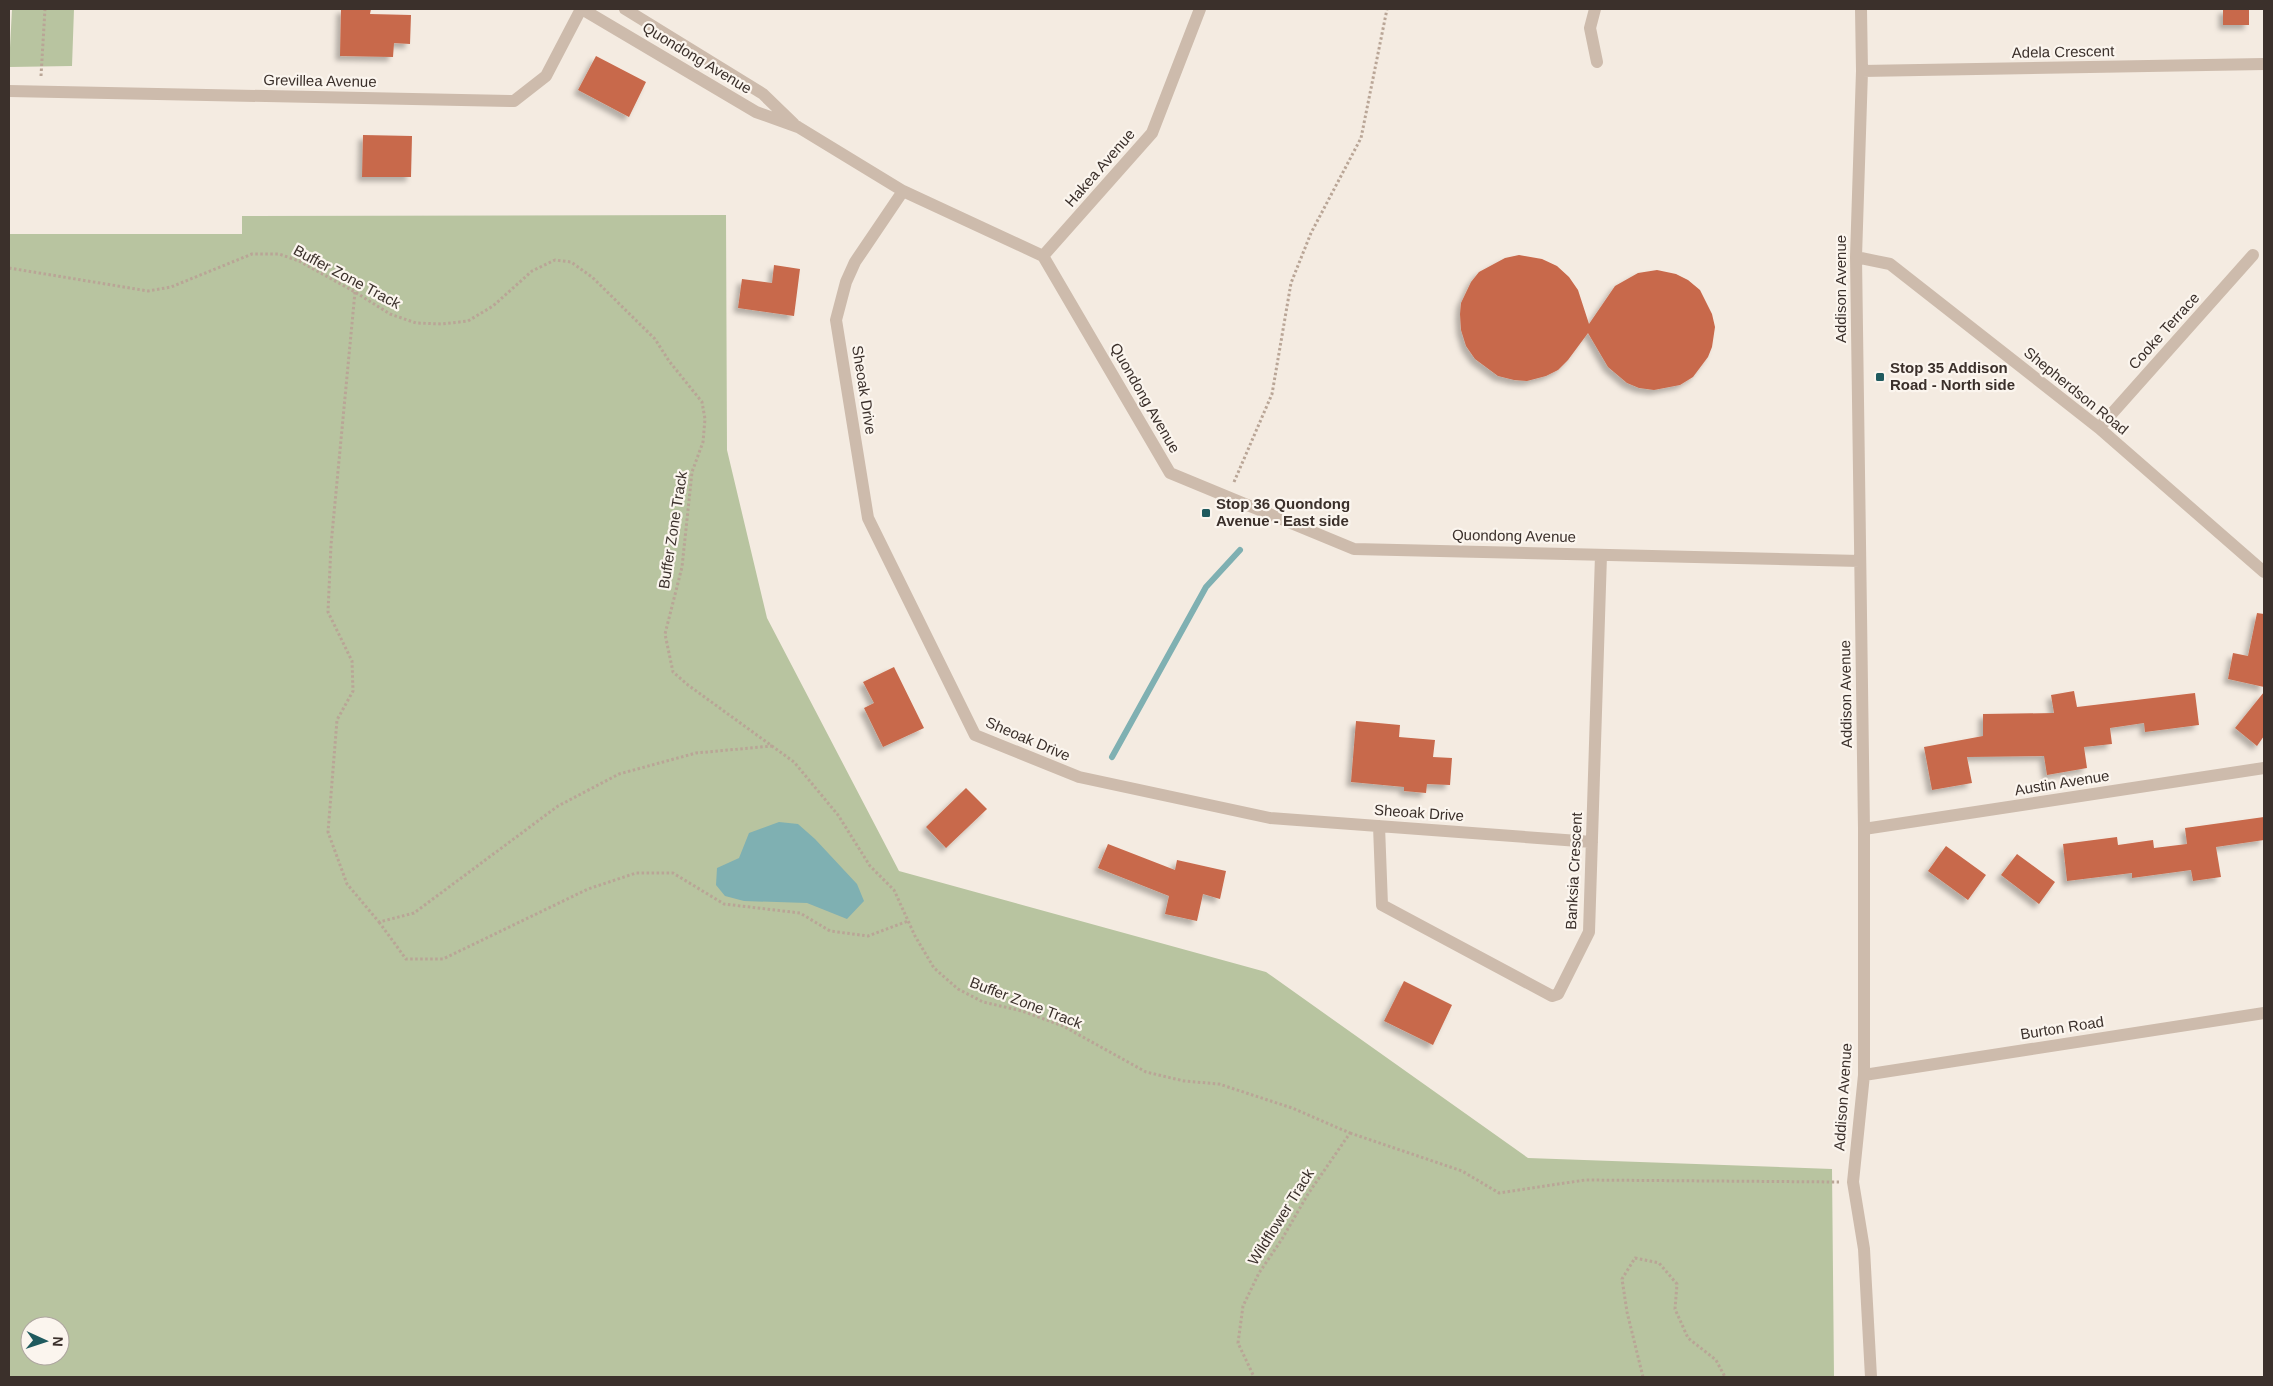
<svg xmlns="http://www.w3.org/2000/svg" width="2273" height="1386" viewBox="0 0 2273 1386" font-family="Helvetica,sans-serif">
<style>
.green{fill:#b8c4a0;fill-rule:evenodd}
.water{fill:#7fb0b2}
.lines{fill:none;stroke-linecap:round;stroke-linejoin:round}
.stream{stroke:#7fb0b2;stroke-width:6}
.building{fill:#c8694b;filter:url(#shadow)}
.path{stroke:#b9a596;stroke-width:3;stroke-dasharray:2.5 2.5;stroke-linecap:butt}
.minor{stroke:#cdbbac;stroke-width:12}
.poi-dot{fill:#1f5a5e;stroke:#fbf5ee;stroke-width:2}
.labels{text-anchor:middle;stroke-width:4.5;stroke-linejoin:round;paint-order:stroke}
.street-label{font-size:15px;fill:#3b302b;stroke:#fbf5ee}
.poi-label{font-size:15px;font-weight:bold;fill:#3b302b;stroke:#fbf5ee;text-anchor:start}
</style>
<defs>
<filter id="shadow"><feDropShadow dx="-4.5" dy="4.5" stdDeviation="2.5" flood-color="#0004"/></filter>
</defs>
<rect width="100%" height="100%" fill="#f4ebe1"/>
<!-- green -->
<path class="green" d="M12,9H74L72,66L9,67Z
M726,215L727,450L767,618L899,871L1266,972L1528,1158L1832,1169L1834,1377H9V234H242V216ZM30,1326H60V1356H30Z"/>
<!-- water -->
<path class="water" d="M779,822L798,824L815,839L857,884L864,901L847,919L807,903L744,901L725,896L716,885L717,868L739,858L749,833Z"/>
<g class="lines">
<!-- stream -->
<path class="stream" d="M1112,757L1206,587L1240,550"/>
</g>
<!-- building -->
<path class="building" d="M341,9H371L370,14L411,15L410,44L394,43L393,57L340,56Z
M2223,9H2249V25H2223Z
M596,56L646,82L629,117L578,90Z
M363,135L412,136L411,177H362Z
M1519,255L1542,259L1557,266L1569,277L1578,290L1589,324L1615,286L1638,273L1657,270L1676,274L1688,280L1700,290L1712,314L1715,327L1712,347L1708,357L1693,377L1680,385L1654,390L1639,388L1627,383L1608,367L1588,333L1568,360L1558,370L1546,376L1527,381L1514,380L1498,376L1475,359L1466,346L1461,330L1460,314L1461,303L1471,282L1479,272L1505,258Z
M774,265L800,269L794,316L738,308L742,279L772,283Z
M2257,613L2264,614V687L2228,679L2233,653L2248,656Z
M894,667L924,728L883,747L864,708L874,703L863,682Z
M2074,691L2077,707L2195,693L2199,725L2145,732L2144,723L2110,728L2112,744L2084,747L2087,768L2047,775L2044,756L1967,757L1972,783L1932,790L1924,747L1983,736V714L2054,713L2051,695Z
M2264,692V736L2257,746L2235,728Z
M1356,721L1400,725L1399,737L1435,740L1433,757L1452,758L1450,785L1427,784L1426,793L1404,791V787L1351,782Z
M966,788L987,809L946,848L926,827Z
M2264,817V840L2216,847L2221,877L2193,881L2191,870L2132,878V873L2067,881L2063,844L2117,837L2118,845L2153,840L2154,848L2187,844L2185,828Z
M1108,844L1175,870L1177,860L1226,871L1220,899L1203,894L1197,921L1165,914L1169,896L1098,868Z
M1946,846L1986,875L1968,900L1928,871Z
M2017,854L2055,882L2039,904L2001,875Z
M1404,981L1452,1005L1433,1045L1384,1021Z"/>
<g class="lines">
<!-- path -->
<path class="path" d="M41,76L45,9
M9,268L148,291L171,287L252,254H279L299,261L355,292L390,314L416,323L442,324L468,321L493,306L532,271L555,260L571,262L592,277L655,339L669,361L702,402L705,419L703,442L692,472L682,567L665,634L673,672L688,685L794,762L838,815L870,866L894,890L915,936L934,968L958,989L983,1002L1022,1011L1063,1026L1146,1072L1184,1081L1219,1084L1292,1108L1350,1133L1308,1194L1282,1239L1259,1273L1243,1306L1238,1343L1254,1377
M355,292L331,545L328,612L352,661L353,691L337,720L328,832L347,884L379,922L414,913L558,806L619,774L696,753L772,746
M1234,482L1272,394L1291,283L1311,233L1361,138L1387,9
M379,922L406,959H443L588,889L636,873H673L724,904L800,913L830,931L868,936L908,921
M1350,1133L1462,1171L1499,1193L1585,1180L1839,1182
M1643,1377L1627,1312L1622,1279L1635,1258L1659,1263L1677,1284L1675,1309L1688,1338L1716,1360L1725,1377"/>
<!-- minor -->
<path class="minor" d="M582,9L756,112L798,127L903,191L1043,256L1170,473L1354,549L1860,561
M625,9L763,94L794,124
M1595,9L1590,28L1597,62
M1861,9L1862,71L1856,257L1864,829V1075L1853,1182L1864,1249L1871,1377
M1862,71L2264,64
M9,91L514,101L546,76L581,9
M903,191L855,262L846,282L836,320L868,518L975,735L1079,777L1270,818L1592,842
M1043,256L1152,133L1200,9
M1856,257L1890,264L2099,428L2264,572
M2099,428L2253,255
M1379,826L1382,905L1552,996L1558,994L1589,932L1601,555
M1864,829L2264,768
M1864,1075L2264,1013"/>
</g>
<!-- markers -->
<g class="poi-dot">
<rect x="1875" y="372" width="10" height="10" rx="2.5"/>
<rect x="1201" y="508" width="10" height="10" rx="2.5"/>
</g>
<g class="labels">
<!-- street labels -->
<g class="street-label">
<text transform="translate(2063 52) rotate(-1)" y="5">Adela Crescent</text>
<text transform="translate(697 58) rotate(31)" y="5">Quondong Avenue</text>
<text transform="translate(320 81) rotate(1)" y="5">Grevillea Avenue</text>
<text transform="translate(1100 168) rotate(-49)" y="5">Hakea Avenue</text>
<text transform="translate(347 277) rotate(28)" y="5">Buffer Zone Track</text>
<text transform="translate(1841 289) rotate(-90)" y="5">Addison Avenue</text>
<text transform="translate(2164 331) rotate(-48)" y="5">Cooke Terrace</text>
<text transform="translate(864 390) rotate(81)" y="5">Sheoak Drive</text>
<text transform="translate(2076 391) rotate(39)" y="5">Shepherdson Road</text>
<text transform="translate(1145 398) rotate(60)" y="5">Quondong Avenue</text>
<text transform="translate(673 530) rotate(-81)" y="5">Buffer Zone Track</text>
<text transform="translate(1514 536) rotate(1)" y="5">Quondong Avenue</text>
<text transform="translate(1846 694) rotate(-91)" y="5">Addison Avenue</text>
<text transform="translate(1028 739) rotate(23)" y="5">Sheoak Drive</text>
<text transform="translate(2062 783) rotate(-9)" y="5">Austin Avenue</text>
<text transform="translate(1419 813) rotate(4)" y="5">Sheoak Drive</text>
<text transform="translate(1574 871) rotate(-87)" y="5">Banksia Crescent</text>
<text transform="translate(1026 1003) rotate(21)" y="5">Buffer Zone Track</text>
<text transform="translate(2062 1028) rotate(-9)" y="5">Burton Road</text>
<text transform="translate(1843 1097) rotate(-86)" y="5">Addison Avenue</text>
<text transform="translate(1281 1217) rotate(-58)" y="5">Wildflower Track</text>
</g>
<!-- poi labels -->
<g class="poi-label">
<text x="1890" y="373">Stop 35 Addison<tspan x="1890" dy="17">Road - North side</tspan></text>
<text x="1216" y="509">Stop 36 Quondong<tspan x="1216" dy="17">Avenue - East side</tspan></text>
</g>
</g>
<!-- border -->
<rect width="2273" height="1386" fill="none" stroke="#3b302b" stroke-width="20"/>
<!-- north arrow -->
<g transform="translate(45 1341) rotate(93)"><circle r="24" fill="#fbf5ee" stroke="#aea6a0"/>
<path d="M0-4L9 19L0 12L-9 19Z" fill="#1f5a5e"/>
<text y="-8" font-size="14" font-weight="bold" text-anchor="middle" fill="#3b302b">N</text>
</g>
</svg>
